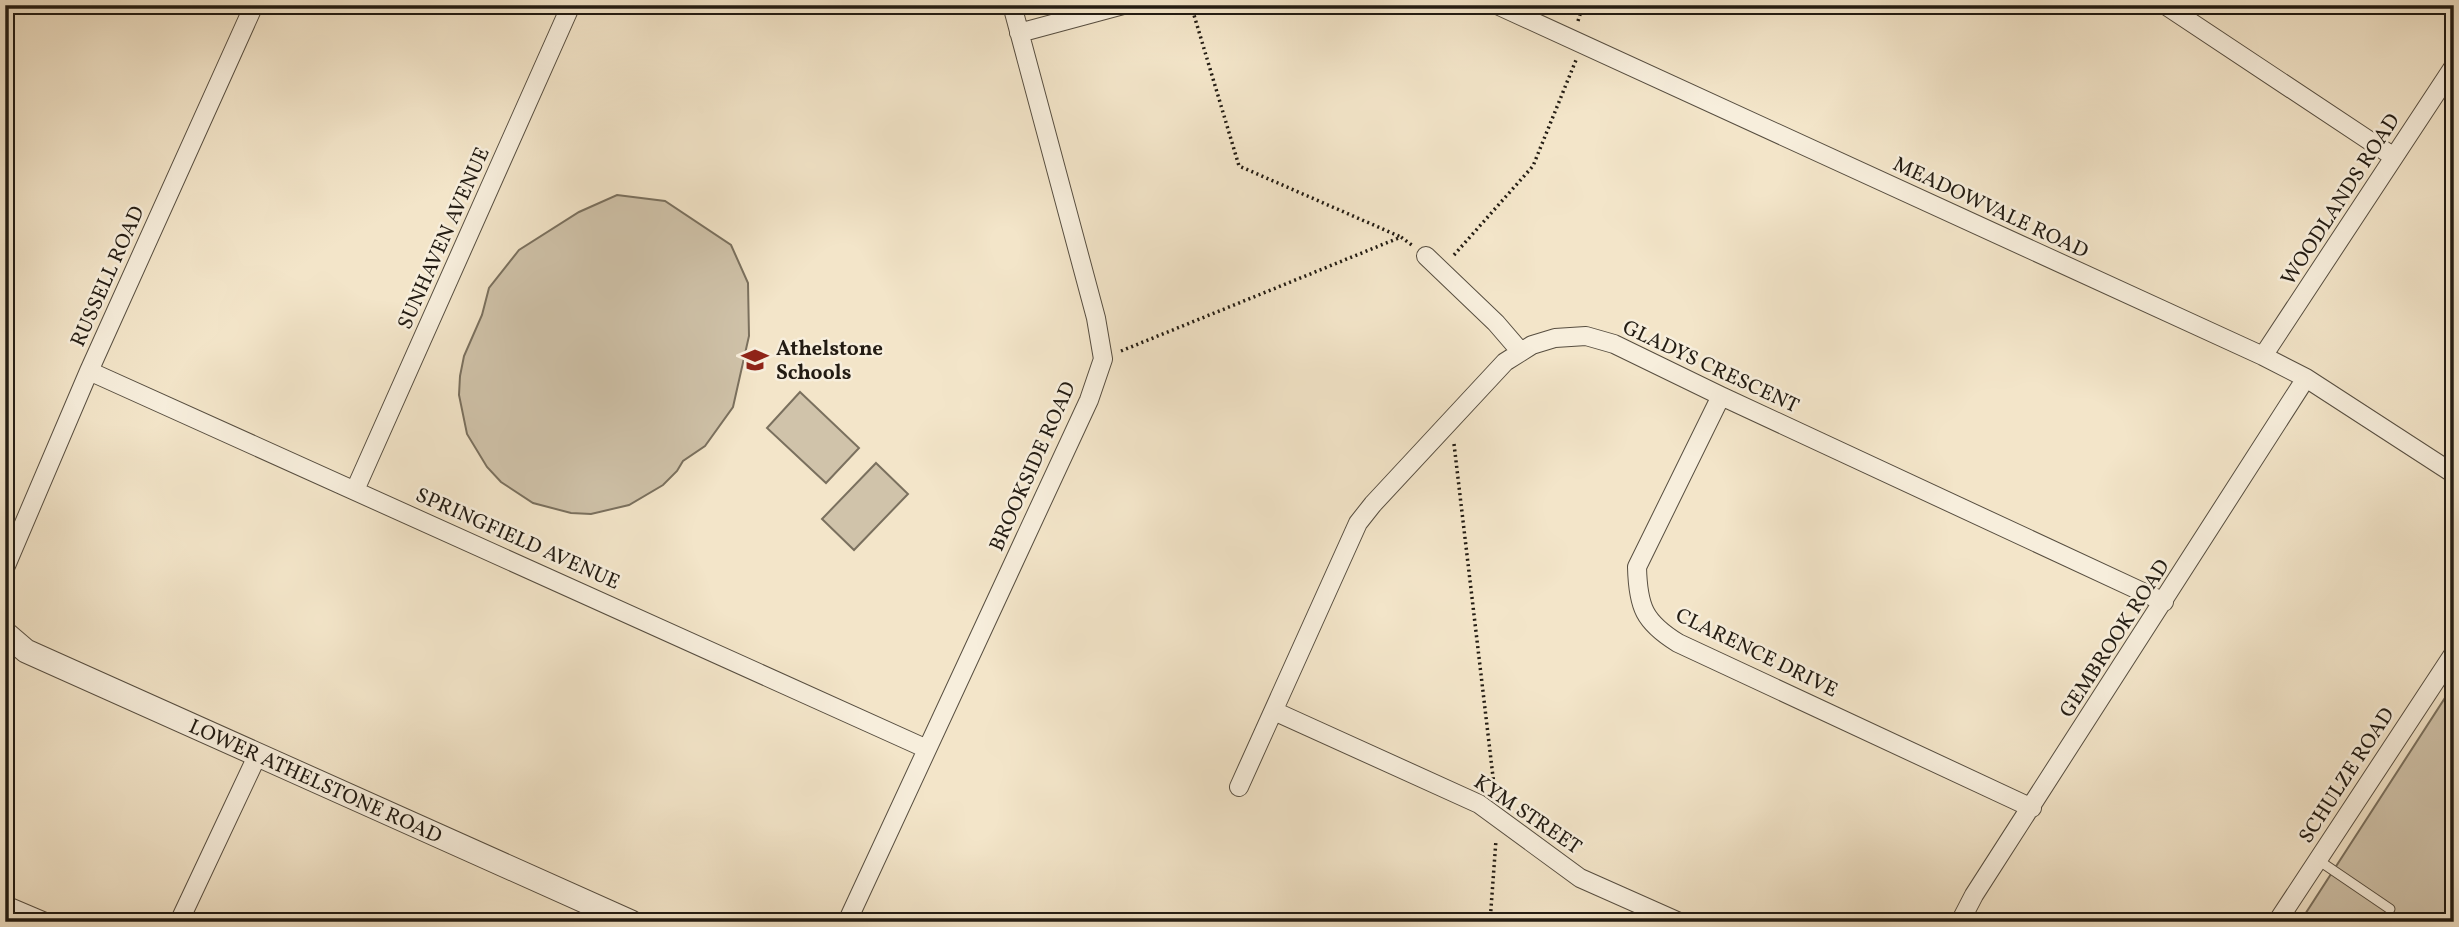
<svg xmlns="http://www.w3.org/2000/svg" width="2459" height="927" viewBox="0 0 2459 927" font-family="Vollkorn,serif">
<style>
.green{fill:#d0c3aa;stroke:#7a705e;stroke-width:2}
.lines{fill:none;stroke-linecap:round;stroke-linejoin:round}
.service-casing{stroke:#574e40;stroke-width:11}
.minor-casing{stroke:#574e40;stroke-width:20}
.tertiary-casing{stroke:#574e40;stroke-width:25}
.path{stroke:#231c13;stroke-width:3.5;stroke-dasharray:2 3.5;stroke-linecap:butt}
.service{stroke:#f7eedc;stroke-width:9}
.minor{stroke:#f7eedc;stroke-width:18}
.tertiary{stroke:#f7eedc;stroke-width:23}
.labels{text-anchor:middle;stroke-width:5;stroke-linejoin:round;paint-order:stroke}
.street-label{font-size:21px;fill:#231c13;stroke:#f7eedc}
.poi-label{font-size:21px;font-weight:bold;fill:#231c13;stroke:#f7eedc;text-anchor:start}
</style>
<rect width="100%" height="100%" fill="#f3e5c9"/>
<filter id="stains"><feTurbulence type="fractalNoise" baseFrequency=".00286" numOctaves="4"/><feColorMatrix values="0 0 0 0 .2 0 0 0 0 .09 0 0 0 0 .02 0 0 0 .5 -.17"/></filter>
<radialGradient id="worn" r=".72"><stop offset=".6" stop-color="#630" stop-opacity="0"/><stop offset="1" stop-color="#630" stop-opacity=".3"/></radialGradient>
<!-- green -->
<path class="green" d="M617,195L665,201L731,245L748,283L749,336L733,407L705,446L683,461L677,471L663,485L629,505L591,514L571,513L533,503L501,482L487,467L467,434L459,395L460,376L464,356L482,315L489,288L519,250L579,212Z
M800,392L859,448L826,483L767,428Z
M876,463L908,494L854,550L822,519Z
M2454,684V922H2300Z"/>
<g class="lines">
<defs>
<path id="service" d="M2318,860L2390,909"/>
<path id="minor" d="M1497,5L2263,356L2306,378L2454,474
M2165,5L2394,157
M1019,33L1123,5
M1426,256L1496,323L1521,352
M2263,356L2454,66
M89,371L927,749
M1721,396L1637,567C1638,607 1644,622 1678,643L2032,808
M355,490L571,5
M5,568L89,371L254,5
M1274,711L1479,804L1580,878L1679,922
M1239,787L1358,523L1373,504L1505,362L1532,345L1555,338L1586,336L1614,344L1721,396L2164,602
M5,905L45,922
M179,922L258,754
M847,922L1089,400L1103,359L1096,318L1012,5
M1960,922L1974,895L2306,378
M2277,922L2454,653"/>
<g id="tertiary">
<path id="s1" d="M5,633L26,651L631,922"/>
</g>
</defs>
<!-- service casing -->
<use href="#service" class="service-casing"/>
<!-- minor casing -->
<use href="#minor" class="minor-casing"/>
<!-- tertiary casing -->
<use href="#tertiary" class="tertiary-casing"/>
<!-- path -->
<path class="path" d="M1191,5L1239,166L1401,237
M1578,21L1583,5
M1454,255L1533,166L1576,60
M1121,351L1401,237L1413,246
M1454,444L1495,794
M1490,922L1496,840"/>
<!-- service -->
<use href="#service" class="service"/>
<!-- minor -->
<use href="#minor" class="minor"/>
<!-- tertiary -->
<use href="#tertiary" class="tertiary"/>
</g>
<!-- icons -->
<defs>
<symbol id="school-bare" viewBox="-9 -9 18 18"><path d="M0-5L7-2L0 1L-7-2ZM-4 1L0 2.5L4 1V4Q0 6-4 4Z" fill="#8f2418" stroke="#f7eedc" stroke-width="2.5" paint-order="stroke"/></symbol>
</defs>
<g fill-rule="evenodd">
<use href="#school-bare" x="736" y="341" width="38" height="38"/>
</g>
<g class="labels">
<!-- street labels -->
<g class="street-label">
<text transform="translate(2340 199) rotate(-57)" y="7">WOODLANDS ROAD</text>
<text transform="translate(1991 207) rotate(25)" y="7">MEADOWVALE ROAD</text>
<text transform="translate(443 238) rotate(-66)" y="7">SUNHAVEN AVENUE</text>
<text transform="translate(107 276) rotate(-66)" y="7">RUSSELL ROAD</text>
<text transform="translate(1711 366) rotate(25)" y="7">GLADYS CRESCENT</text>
<text transform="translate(1032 466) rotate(-66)" y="7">BROOKSIDE ROAD</text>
<text transform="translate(518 538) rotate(24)" y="7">SPRINGFIELD AVENUE</text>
<text transform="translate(2114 638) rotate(-57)" y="7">GEMBROOK ROAD</text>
<text transform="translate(1757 652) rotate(26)" y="7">CLARENCE DRIVE</text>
<text transform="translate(2346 775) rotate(-57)" y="7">SCHULZE ROAD</text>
<text dy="7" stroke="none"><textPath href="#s1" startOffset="345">LOWER ATHELSTONE ROAD</textPath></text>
<text transform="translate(1528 814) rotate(34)" y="7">KYM STREET</text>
</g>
<!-- poi labels -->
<g class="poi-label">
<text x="776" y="355">Athelstone<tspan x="776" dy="24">Schools</tspan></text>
</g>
</g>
<!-- margin -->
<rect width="2459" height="927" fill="none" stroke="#f3e5c9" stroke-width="28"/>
<rect x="7" y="7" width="2445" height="913" fill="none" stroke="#231c13" stroke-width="3.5"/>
<rect x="14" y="14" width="2431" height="899" fill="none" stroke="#231c13" stroke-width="2"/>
<rect width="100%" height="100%" filter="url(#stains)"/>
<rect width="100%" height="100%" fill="url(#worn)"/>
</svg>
